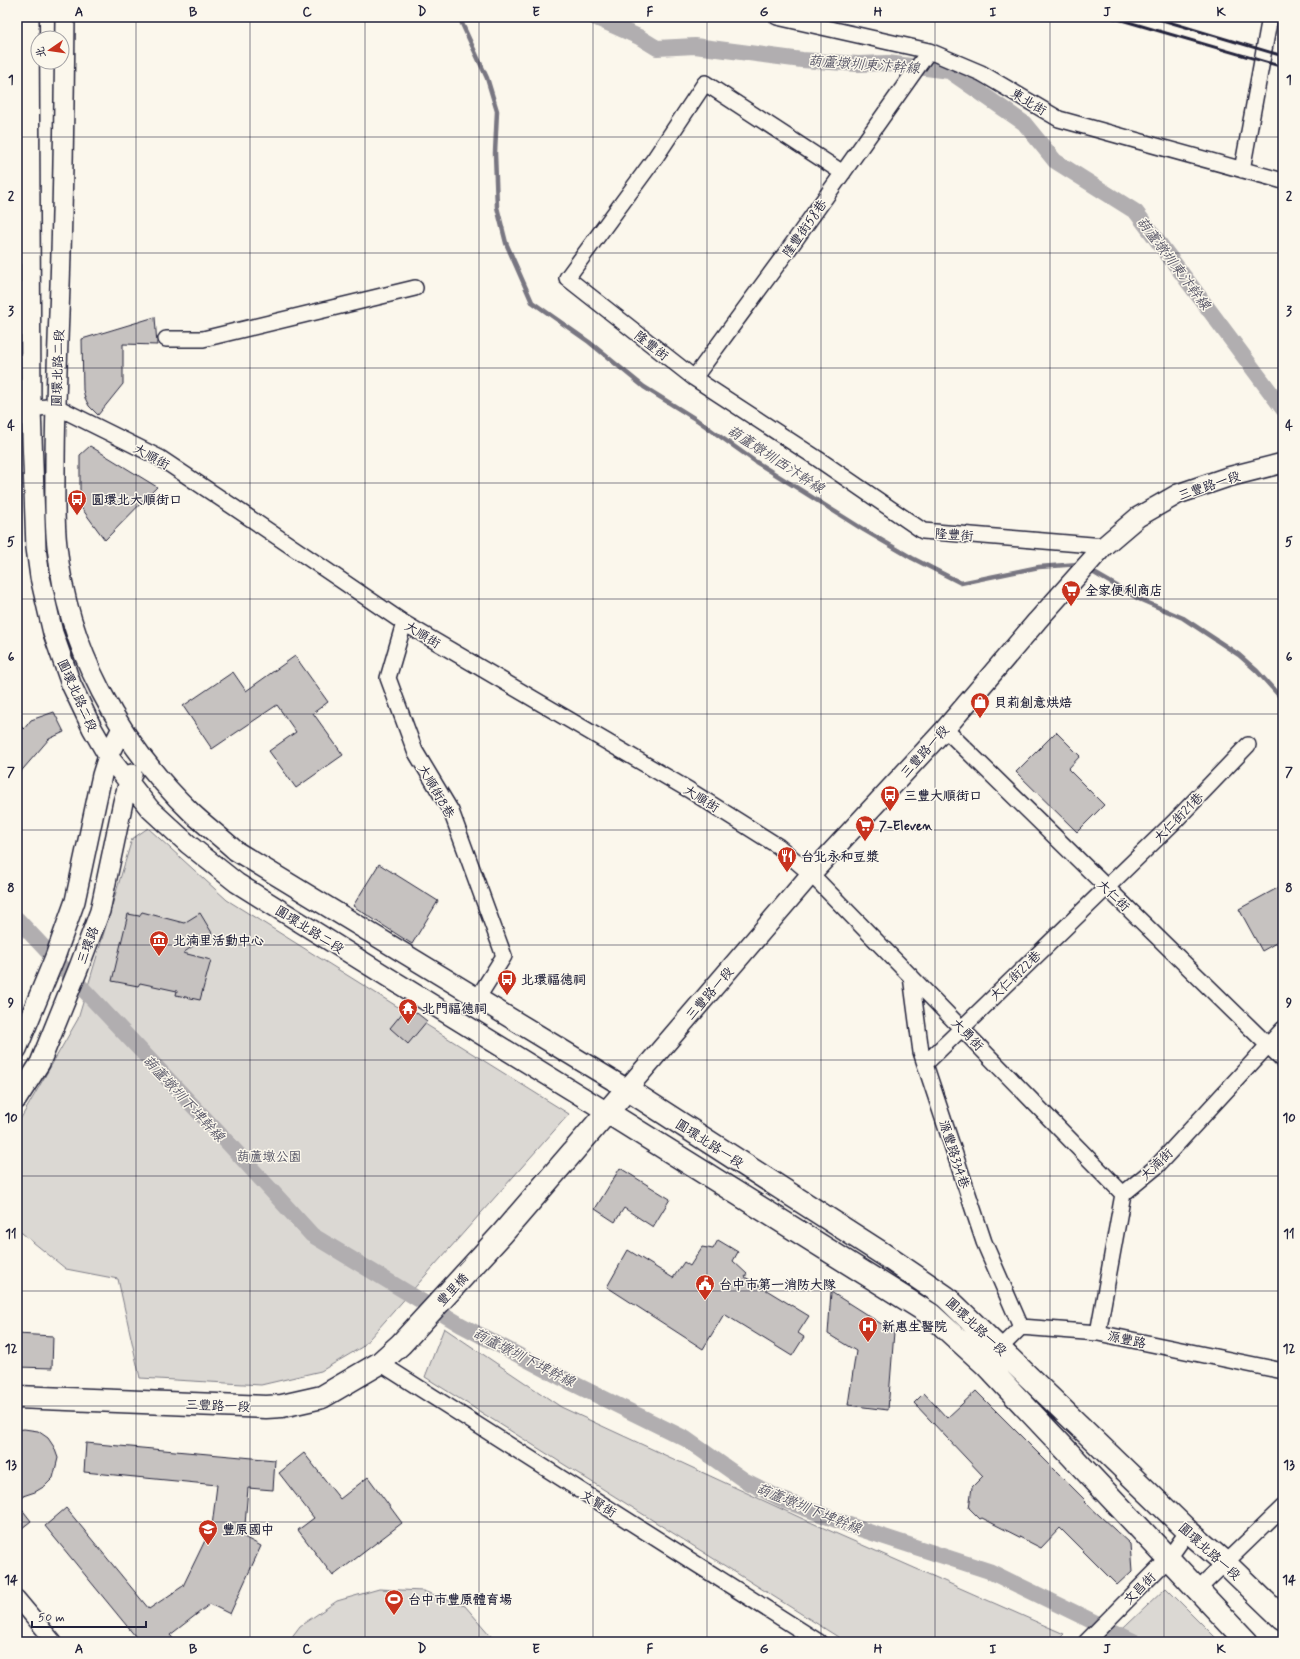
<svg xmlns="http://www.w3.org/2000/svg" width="1300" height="1659" viewBox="0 0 1300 1659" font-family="Mynerve,'LXGW WenKai TC',sans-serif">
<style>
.green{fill:#dbd8d3;stroke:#7e7d87}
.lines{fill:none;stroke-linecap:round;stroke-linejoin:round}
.stream{stroke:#787681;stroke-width:4.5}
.canal{stroke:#b1aeb0;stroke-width:16}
.building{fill:#c6c2c0;stroke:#22223b}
.minor-casing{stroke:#22223b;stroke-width:18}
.tertiary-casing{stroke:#22223b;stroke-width:22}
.primary-casing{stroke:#22223b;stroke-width:25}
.minor{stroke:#fbf7ec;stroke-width:15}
.tertiary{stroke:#fbf7ec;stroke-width:19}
.primary{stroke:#fbf7ec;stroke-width:22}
.rail{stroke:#22223b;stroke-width:3}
.grid{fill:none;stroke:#22223b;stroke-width:1;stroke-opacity:0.55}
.labels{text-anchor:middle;stroke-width:3;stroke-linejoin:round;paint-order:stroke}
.street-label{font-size:13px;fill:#22223b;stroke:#fbf7ec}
.poi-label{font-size:13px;font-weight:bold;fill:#22223b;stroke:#fbf7ec;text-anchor:start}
.park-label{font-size:13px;fill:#505061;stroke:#fbf7ec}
.water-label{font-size:14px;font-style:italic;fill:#545364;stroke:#fbf7ec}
.neatline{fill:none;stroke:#22223b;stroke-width:1.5}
.grid-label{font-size:13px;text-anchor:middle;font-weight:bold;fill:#22223b}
</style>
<rect width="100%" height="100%" fill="#fbf7ec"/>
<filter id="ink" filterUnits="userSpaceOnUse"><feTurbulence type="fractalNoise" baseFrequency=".025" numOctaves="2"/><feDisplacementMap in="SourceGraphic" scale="8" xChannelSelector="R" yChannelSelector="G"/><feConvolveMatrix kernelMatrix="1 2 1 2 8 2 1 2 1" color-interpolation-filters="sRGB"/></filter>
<g filter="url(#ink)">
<!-- green -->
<path class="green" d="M148,828L227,900L569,1114L362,1347L321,1371L261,1385L140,1378L118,1279L66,1269L17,1229V1125L78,1019L132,839Z
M444,1328L561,1407L801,1518L1064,1634L1056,1642H846L425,1377Z
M1166,1588L1220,1642H1109Z
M379,1589L423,1591L465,1606L496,1642H288L300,1626L337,1601Z"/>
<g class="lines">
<!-- stream -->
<path class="stream" d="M459,17L487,78L497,111L495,153L497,207L506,243L532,302L589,342L644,387L697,420L756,462L864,530L912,558L961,583L1039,567L1079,564
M1089,570L1139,599L1183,618L1239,655L1257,671L1283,700"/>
<!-- canal -->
<path class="canal" d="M594,17L639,37L657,48L695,46L802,60L858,64L887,63L949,71L1024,123L1055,161L1136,212L1283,409
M17,919L229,1144L312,1235L461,1325L560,1377L686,1439L744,1480L783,1500L860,1529L989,1571L1135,1642"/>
</g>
<!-- building -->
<path class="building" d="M155,317L157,345L123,344V384L98,415L89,406L85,398L83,390L82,339Z
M90,446L157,487L105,540L80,506V455Z
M295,656L328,702L313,713L343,755L296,788L269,751L296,732L277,705L212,749L183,706L233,672L246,691Z
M54,712L64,732L49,739L17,776V723L24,729L31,720Z
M1056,732L1080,756L1068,769L1104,805L1077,832L1016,772Z
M379,864L438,901L412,944L353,906Z
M1283,885V939L1262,951L1239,909Z
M142,912L184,923L200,913L212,933L183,953L211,960L200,1000L176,995L177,991L140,983L138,986L112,981L128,914L139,916Z
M408,1006L427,1021L408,1044L390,1028Z
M620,1168L670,1199L653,1227L624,1208L615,1222L595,1209Z
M718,1240L738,1252L733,1261L747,1274L745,1277L809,1316L798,1333L804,1337L792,1356L724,1314L703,1349L607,1287L628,1250L673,1278L684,1262L690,1266L702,1247L713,1249Z
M831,1292L894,1332L888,1410L848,1405L856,1351L828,1334Z
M17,1334L53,1336L52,1368L17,1367Z
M976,1391L1086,1501L1085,1502L1130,1544L1132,1571L1117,1585L1060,1528L1041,1548L982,1518L980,1519L969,1508L972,1487L983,1476L914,1403L924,1393L947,1418Z
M24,1429L38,1431L48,1438L54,1447L58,1458L53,1478L45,1486L35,1492L17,1498V1430Z
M86,1443L275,1460L273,1490L248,1488L244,1537L261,1546L230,1614L210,1604L170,1635L176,1642H140L45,1526L66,1508L149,1609L183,1586L212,1526L217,1485L84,1472Z
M304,1453L340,1499L368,1477L402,1523L333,1576L298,1530L314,1518L279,1473Z
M17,1503L31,1521L17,1532Z"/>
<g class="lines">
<defs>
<path id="minor" d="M777,17L929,51L981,73L1059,119L1283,181
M1242,170L1270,17
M843,173L705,83L655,158L567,278L694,378L818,459L923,531L1104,546
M166,339H203L415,288
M694,378L791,246L929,51
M31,409L55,406L160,458L232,506L404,623L689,790L778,846L811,874L1123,1194
M404,623L388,678L415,751L451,811L504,956L477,999
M945,729L1283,1060
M911,976L921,1052L984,1242L1021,1327
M925,1064L1174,822L1248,745
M1098,1333L1123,1194L1156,1167L1283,1029
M994,1354L1021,1327L1098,1333L1283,1371
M380,1363L819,1642
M1197,1590L1283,1507
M17,1598L54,1642
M1086,1642L1169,1558L1188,1531"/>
<path id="tertiary" d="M29,17L31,409L36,548L40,577L53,633L71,684L92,728L108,756L150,809L188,844L237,883L386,976L607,1112
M65,17C64,116 63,214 59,313C57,365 55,418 55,470C55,495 54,521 57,546C67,647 119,743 192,813C206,826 222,838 236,851L627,1089L811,874L945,729L1037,621L1104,546L1138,517L1178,494L1228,477L1283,463
M17,1049L55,957L75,901L102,775L108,756L122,728
M17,1099L40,1063L79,967L100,911L123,802L129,782L132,774"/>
<path id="primary" d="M607,1112L930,1314L985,1364L1247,1642
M17,1397L266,1407L282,1406L322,1397L380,1363L401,1344L502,1234L627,1089L883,1254L946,1297L1188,1531L1224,1562L1283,1619"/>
</defs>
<!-- minor casing -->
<use href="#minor" class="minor-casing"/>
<!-- tertiary casing -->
<use href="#tertiary" class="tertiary-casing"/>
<!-- primary casing -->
<use href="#primary" class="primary-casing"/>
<!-- minor -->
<use href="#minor" class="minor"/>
<!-- tertiary -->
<use href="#tertiary" class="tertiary"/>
<!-- primary -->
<use href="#primary" class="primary"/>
<!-- rail -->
<path class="rail" d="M1111,17L1283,67
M1152,17L1283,56"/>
</g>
</g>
<!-- grid -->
<path class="grid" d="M136,17V1642M250,17V1642M365,17V1642M479,17V1642M593,17V1642M707,17V1642M821,17V1642M935,17V1642M1050,17V1642M1164,17V1642M17,137H1283M17,253H1283M17,368H1283M17,483H1283M17,599H1283M17,714H1283M17,830H1283M17,945H1283M17,1060H1283M17,1176H1283M17,1291H1283M17,1406H1283M17,1522H1283"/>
<!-- icons -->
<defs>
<symbol id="bus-pin" viewBox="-11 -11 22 30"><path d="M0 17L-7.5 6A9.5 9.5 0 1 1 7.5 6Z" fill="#c8321e" stroke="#fbf7ec"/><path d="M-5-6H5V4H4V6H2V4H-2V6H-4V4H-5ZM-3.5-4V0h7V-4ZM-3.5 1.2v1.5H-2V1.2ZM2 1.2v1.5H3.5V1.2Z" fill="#fff"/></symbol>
<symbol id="supermarket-pin" viewBox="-11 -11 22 30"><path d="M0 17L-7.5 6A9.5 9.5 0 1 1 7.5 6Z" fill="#c8321e" stroke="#fbf7ec"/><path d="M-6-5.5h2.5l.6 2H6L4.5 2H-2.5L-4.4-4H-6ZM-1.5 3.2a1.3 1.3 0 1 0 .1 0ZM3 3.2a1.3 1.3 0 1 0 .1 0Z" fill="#fff"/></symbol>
<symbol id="shop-pin" viewBox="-11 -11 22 30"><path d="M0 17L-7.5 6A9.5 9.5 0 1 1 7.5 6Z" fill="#c8321e" stroke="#fbf7ec"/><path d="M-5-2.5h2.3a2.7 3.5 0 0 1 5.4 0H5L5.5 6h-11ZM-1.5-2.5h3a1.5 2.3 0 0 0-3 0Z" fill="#fff"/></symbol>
<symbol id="restaurant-pin" viewBox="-11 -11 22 30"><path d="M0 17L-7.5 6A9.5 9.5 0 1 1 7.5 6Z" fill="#c8321e" stroke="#fbf7ec"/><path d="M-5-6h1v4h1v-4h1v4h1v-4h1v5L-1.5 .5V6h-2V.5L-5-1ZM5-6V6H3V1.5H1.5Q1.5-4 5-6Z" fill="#fff"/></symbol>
<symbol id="museum-pin" viewBox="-11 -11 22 30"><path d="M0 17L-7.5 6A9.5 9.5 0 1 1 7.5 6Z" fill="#c8321e" stroke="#fbf7ec"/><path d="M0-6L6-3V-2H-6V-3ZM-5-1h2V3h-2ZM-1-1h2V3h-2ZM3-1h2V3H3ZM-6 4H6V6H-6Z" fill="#fff"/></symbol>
<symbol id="temple-pin" viewBox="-11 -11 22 30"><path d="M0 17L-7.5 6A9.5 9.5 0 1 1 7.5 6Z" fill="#c8321e" stroke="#fbf7ec"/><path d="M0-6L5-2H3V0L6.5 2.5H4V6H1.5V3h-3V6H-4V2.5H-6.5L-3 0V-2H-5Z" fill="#fff"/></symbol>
<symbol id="civic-pin" viewBox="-11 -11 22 30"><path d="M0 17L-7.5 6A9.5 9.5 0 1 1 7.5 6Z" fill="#c8321e" stroke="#fbf7ec"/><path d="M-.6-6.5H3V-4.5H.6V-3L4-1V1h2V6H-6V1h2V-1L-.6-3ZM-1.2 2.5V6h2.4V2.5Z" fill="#fff"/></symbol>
<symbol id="hospital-pin" viewBox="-11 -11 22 30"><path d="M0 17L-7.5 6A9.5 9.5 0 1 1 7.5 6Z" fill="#c8321e" stroke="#fbf7ec"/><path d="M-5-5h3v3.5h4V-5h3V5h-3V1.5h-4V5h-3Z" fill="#fff"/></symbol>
<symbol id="school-pin" viewBox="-11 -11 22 30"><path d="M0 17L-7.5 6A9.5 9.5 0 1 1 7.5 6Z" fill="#c8321e" stroke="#fbf7ec"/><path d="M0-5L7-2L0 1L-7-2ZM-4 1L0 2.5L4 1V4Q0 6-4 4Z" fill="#fff"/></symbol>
<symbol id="stadium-pin" viewBox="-11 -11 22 30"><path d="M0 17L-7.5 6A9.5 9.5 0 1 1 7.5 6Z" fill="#c8321e" stroke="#fbf7ec"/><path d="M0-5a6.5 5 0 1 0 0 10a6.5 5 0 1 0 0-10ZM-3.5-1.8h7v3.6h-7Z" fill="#fff"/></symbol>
</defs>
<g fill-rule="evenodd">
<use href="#bus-pin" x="66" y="488" width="22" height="30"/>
<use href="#supermarket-pin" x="1060" y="579" width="22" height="30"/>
<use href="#shop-pin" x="969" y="691" width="22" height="30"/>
<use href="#bus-pin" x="879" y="784" width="22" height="30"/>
<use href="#supermarket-pin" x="854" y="814" width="22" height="30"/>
<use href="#restaurant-pin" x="776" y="845" width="22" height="30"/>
<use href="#museum-pin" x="148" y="929" width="22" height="30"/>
<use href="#bus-pin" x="496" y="968" width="22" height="30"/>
<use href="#temple-pin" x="397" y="997" width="22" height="30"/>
<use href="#civic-pin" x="694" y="1273" width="22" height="30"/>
<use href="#hospital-pin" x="857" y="1315" width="22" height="30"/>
<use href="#school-pin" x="197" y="1518" width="22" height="30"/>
<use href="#stadium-pin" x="383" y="1588" width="22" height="30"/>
</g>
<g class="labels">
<!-- street labels -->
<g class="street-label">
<text transform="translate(1029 101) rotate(31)" y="5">東北街</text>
<text transform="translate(804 228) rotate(-55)" y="5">隆豐街58巷</text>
<text transform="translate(652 345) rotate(38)" y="5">隆豐街</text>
<text transform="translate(57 368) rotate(-88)" y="5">圓環北路二段</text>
<text transform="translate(152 456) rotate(29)" y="5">大順街</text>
<text transform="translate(1209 485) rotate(-19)" y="5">三豐路一段</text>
<text transform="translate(954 534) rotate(4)" y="5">隆豐街</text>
<text transform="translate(423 634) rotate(31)" y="5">大順街</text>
<text transform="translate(78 695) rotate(66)" y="5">圓環北路二段</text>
<text transform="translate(924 751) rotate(-48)" y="5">三豐路一段</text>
<text transform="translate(437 791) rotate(60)" y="5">大順街8巷</text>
<text transform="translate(702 798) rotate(32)" y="5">大順街</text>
<text transform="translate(1178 817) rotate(-45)" y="5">大仁街21巷</text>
<text transform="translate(1114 895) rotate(44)" y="5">大仁街</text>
<text transform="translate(310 929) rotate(32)" y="5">圓環北路二段</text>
<text transform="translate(87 945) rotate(-70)" y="5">三環路</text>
<text transform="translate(1015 975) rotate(-44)" y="5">大仁街22巷</text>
<text transform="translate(709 993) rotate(-49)" y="5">三豐路一段</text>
<text transform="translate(968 1034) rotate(46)" y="5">大勇街</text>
<text transform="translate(710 1143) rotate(33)" y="5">圓環北路一段</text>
<text transform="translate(955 1154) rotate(72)" y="5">源豐路334巷</text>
<text transform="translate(1156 1164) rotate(-44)" y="5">大湳街</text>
<text transform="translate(452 1289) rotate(-47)" y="5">豐里橋</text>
<text transform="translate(977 1326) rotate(43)" y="5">圓環北路一段</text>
<text transform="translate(1127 1339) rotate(12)" y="5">源豐路</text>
<text transform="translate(218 1405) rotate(2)" y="5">三豐路一段</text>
<text transform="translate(599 1503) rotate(32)" y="5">文賢街</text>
<text transform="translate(1210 1551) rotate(42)" y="5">圓環北路一段</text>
<text transform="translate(1139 1588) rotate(-45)" y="5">文昌街</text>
</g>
<!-- poi labels -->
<g class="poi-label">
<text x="91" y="504">圓環北大順街口</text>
<text x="1085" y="595">全家便利商店</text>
<text x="994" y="707">貝莉創意烘焙</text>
<text x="904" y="800">三豐大順街口</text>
<text x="879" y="830">7-Eleven</text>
<text x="801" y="861">台北永和豆漿</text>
<text x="173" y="945">北湳里活動中心</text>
<text x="521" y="984">北環福德祠</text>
<text x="422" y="1013">北門福德祠</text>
<text x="719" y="1289">台中市第一消防大隊</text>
<text x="882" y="1331">新惠生醫院</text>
<text x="222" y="1534">豐原國中</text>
<text x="408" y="1604">台中市豐原體育場</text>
</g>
<!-- park labels -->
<g class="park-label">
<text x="269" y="1161">葫蘆墩公園</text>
</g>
<!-- water labels -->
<g class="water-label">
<text transform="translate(864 64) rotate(4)" y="5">葫蘆墩圳東汴幹線</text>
<text transform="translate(1174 263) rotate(53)" y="5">葫蘆墩圳東汴幹線</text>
<text transform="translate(776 459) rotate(33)" y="5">葫蘆燉圳西汴幹線</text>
<text transform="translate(184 1098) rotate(47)" y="5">葫蘆墩圳下埤幹線</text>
<text transform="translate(524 1357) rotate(27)" y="5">葫蘆墩圳下埤幹線</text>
<text transform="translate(809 1508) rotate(22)" y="5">葫蘆墩圳下埤幹線</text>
</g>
</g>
<!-- margin -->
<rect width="1300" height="1659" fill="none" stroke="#fbf7ec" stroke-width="44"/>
<!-- north arrow -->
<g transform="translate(50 50) rotate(257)"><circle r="19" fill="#fbf7ec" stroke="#a4a2a5"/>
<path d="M0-3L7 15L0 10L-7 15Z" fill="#c8321e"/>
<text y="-6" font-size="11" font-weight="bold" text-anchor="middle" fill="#22223b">北</text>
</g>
<!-- scale -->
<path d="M32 1621v6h114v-6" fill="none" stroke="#22223b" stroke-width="2"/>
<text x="38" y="1621" font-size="12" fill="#22223b" stroke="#fbf7ec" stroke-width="3" paint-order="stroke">50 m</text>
<rect x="22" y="22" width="1256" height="1615" class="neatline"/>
<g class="grid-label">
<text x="79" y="16">A</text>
<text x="193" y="16">B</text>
<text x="307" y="16">C</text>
<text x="422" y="16">D</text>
<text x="536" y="16">E</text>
<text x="650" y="16">F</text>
<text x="764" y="16">G</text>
<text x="878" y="16">H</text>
<text x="993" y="16">I</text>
<text x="1107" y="16">J</text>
<text x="1221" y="16">K</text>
<text x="11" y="84">1</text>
<text x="1289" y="84">1</text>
<text x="11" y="200">2</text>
<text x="1289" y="200">2</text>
<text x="11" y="315">3</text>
<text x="1289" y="315">3</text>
<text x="11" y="430">4</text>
<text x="1289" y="430">4</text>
<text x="11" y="546">5</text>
<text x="1289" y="546">5</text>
<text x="11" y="661">6</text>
<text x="1289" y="661">6</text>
<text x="11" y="776">7</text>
<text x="1289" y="776">7</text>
<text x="11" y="892">8</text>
<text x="1289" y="892">8</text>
<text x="11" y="1007">9</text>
<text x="1289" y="1007">9</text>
<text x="11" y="1122">10</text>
<text x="1289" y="1122">10</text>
<text x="11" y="1238">11</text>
<text x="1289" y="1238">11</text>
<text x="11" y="1353">12</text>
<text x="1289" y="1353">12</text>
<text x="11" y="1469">13</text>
<text x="1289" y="1469">13</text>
<text x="11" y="1584">14</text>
<text x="1289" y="1584">14</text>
<text x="79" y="1653">A</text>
<text x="193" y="1653">B</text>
<text x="307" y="1653">C</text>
<text x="422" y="1653">D</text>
<text x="536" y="1653">E</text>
<text x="650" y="1653">F</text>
<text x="764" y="1653">G</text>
<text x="878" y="1653">H</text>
<text x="993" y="1653">I</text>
<text x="1107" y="1653">J</text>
<text x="1221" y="1653">K</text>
</g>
</svg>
